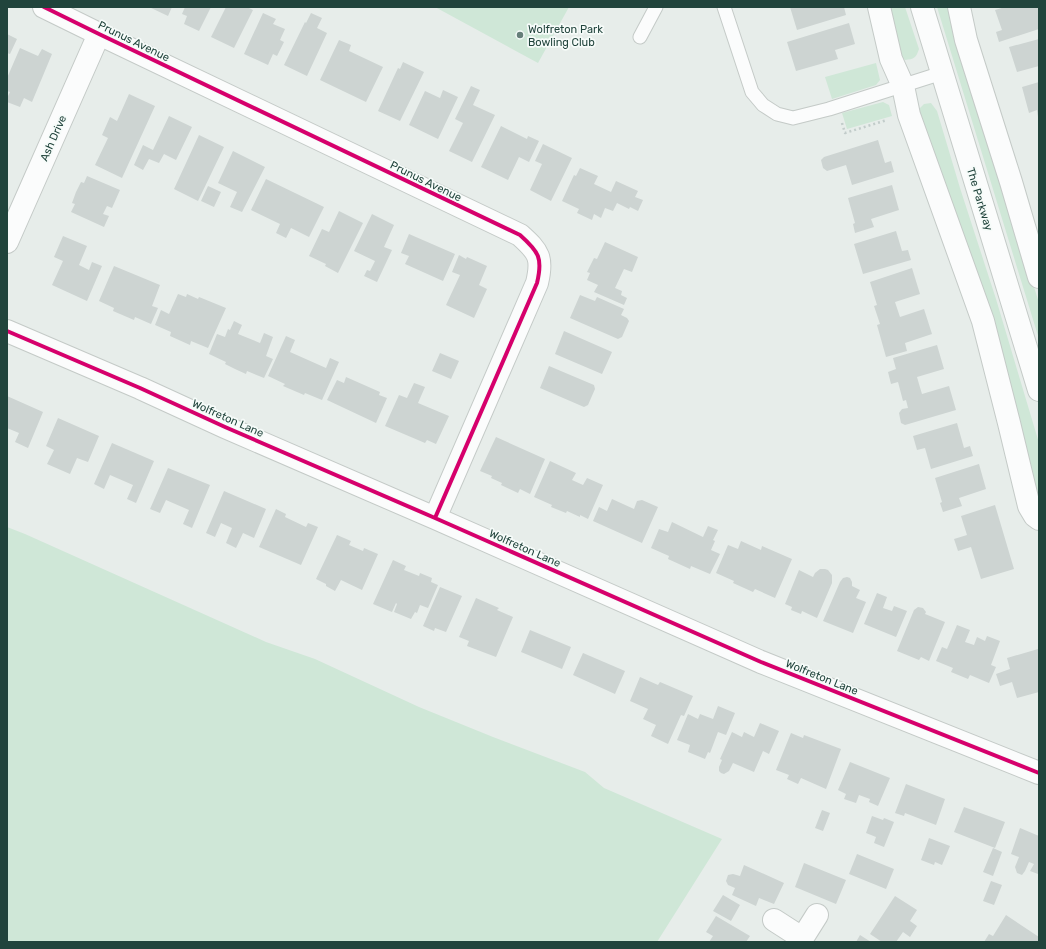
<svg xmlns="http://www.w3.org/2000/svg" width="1046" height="949" viewBox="0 0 1046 949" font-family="Rubik,sans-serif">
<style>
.green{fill:#cfe7d7}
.building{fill:#cdd4d2}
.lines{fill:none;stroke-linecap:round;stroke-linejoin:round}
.service-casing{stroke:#c4cac7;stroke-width:15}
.minor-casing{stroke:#c4cac7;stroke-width:24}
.tertiary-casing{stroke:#c4cac7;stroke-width:24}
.path{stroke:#c2ccca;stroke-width:2.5;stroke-dasharray:2 3;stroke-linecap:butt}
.service{stroke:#fbfcfc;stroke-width:13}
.minor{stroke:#fbfcfc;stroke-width:22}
.tertiary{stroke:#fbfcfc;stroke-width:22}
.cycleway-casing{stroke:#f6fbf9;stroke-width:6}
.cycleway{stroke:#d6006c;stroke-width:4}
.poi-dot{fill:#667f79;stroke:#f6fbf9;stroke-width:1.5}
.labels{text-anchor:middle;stroke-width:3.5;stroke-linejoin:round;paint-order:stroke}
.poi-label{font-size:11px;fill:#21443c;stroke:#f6fbf9;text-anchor:start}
.street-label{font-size:11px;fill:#21443c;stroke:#f6fbf9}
</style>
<rect width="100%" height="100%" fill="#e7edea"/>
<!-- green -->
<path class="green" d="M435,7H569L538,63Z
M888,7H905L919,49C916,58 914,59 905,60L899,54Z
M937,7H948L1039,303V339Z
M876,63L880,80L876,85L832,99L825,77Z
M883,102L889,105L892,116L847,129L842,113Z
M931,103L937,111L960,188L996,299L1039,443V506L1006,371L971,256L960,230L917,115L919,109L924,104Z
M7,527L25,534L266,642L315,659L419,707L493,737L585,772L604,788L722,839L657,942H7Z"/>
<!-- building -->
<path class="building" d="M149,7H172L168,16Z
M185,7H211L199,31L184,24L187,16L182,14Z
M226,7H247L253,10L234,48L211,37Z
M790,7H844L846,15L797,30Z
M1005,7H1039V29L999,42L996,32L1002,30L995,10Z
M263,13L276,19L273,24L285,29L280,40L284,42L277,56L273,54L268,65L244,54Z
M311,13L322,18L317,28L327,33L307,76L284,65L305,22L306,23Z
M849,23L855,44L835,50L838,59L796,71L787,42Z
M7,34L17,39L10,54L7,53Z
M1039,39V66L1017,72L1009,47Z
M339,40L351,45L349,51L383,67L366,102L320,80Z
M20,48L38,56L42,49L52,54L32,102L24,98L20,107L7,102V98L10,92L7,91V78Z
M403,62L424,72L400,121L378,111L398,68L400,69Z
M1039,82V117H1038L1037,110L1029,113L1022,87Z
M471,86L480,90L473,105L495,115L472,162L449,151L463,123L455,119Z
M443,90L458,97L438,139L409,125L425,91L440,98Z
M129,94L155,106L122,178L95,165L108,138L102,135L110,117L117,121Z
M169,116L192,127L176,160L164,154L159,163L149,159L143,170L134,165L143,145L153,150Z
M501,126L527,139L528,136L539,141L529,162L519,157L508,180L481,167Z
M199,135L224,147L198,201L174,189Z
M878,140L885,163L891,161L894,172L852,185L846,165L827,171L823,168L821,160L824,157Z
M543,144L572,158L551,201L530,190L542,164L535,161Z
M233,151L265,167L242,212L230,207L237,192L218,183Z
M580,168L598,176L594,184L611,192L616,181L638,191L635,197L643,200L638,211L630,207L629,209L617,203L613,211L605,208L601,218L594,214L592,220L577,213L579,209L562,201L574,175L576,176Z
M87,176L120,190L112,208L107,206L103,214L109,216L104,227L71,212L75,204L72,203L76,192L81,182L84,183Z
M266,179L324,207L309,237L291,228L286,238L276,233L280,224L251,210Z
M892,185L899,210L871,219L874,227L855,233L853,224L855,223L848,198Z
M208,186L221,192L214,207L201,201Z
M339,211L363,223L338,273L325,266L326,264L309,256L322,229L329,232Z
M372,214L394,225L384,247L392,250L377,282L364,276L367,270L370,271L375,261L354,251Z
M896,231L902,251L908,250L911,260L863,274L854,244Z
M409,234L455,254L443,281L405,264L409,256L401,253Z
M63,236L87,246L79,265L89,270L92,262L102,266L87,301L52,285L63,261L54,257Z
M605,242L638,257L632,272L624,269L615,288L622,291L621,295L627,298L624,305L594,292L598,285L587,280L590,273L587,272L594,258L597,259Z
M459,255L466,259L467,257L487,266L479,285L487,289L474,318L446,305L460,275L452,272Z
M114,266L160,285L152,306L158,308L151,324L135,317L134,320L113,311L114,308L99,301Z
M912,268L920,294L895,302L900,317L924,309L932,334L905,343L907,351L886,357L877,325L880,324L874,306L877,305L870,282Z
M178,294L186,297L187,294L198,299L199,297L226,308L208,348L191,341L190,345L170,336L171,332L155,325L161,310L169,314Z
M580,295L595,301L597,297L624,309L621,315L627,318L629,321L622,337L618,339L570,318Z
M234,321L242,325L238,334L260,343L264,333L273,337L266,356L273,359L264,378L247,371L246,374L235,369L225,364L226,362L209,354L217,334L225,337L228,329L230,330Z
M564,331L612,352L602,374L555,354Z
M286,336L295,340L290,352L326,368L330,358L339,362L322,400L305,393L304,395L283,386L285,384L268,376Z
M937,345L944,369L917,377L919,384L922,394L949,386L956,410L905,425L901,423L899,413L902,409L908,408L906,400L903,401L898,382L891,384L888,372L896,369L893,358Z
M440,353L459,361L451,379L432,371Z
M549,366L594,385L595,389L588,405L584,407L540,388Z
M346,377L380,392L379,395L387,398L376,423L327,400L337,380L344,383Z
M414,383L425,387L418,403L449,416L436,444L427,440L425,443L385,426L399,395L407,398Z
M7,396L43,412L28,448L15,442L19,433L7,428Z
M58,418L99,436L88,462L77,458L70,474L47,464L54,450L46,446Z
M957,423L964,448L970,446L973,456L931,469L925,448L917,450L913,436Z
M496,437L545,459L530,494L520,489L518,493L501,485L502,483L491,478L492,476L480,471Z
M112,443L154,461L136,503L127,499L133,485L110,475L104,489L94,484Z
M550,461L576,473L572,480L583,485L587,478L603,485L588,519L580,515V517L567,511L566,513L551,507L552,505L534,497Z
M979,464L986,489L959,498L962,506L943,512L940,503L942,502L935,478Z
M168,468L210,485L192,528L183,524L189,510L166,500L160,513L150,509Z
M224,491L266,509L254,538L243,533L236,548L226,543L232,528L221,523L215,537L206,533Z
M612,499L634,509L637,501L642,500L658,507L642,543L593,521L599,507L607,511Z
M995,505L1014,569L981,579L971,547L958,551L954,539L967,535L961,516Z
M276,509L286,514L285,517L306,527L308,523L318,527L301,565L259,547Z
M672,522L703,537L708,526L718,530L713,540L715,541L711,550L720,554L710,574L691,566L690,569L668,559L669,556L651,548L659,529L668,532Z
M337,535L351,541L349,545L363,551L364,548L378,554L362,590L341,580L335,591L326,586V584L316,579Z
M741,541L761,550L762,546L792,559L775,598L755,589L753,592L733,583L734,581L716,573L728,545L738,549Z
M393,560L406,566L404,570L419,576L420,573L432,578L431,582L438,585L428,608L420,605L417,613L415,612L411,619L394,612L397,604L396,603L392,612L373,604Z
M820,569H825L828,570L832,575V583L817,618L802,611L801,614L791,610L792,607L785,604L799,570L813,577L815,573Z
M847,577L850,578L852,582V586L860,590L856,598L866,602L853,633L823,621L840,582L843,578Z
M440,587L462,596L446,632L435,628L434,631L423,626Z
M877,593L887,597L883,608L892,611L894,606L907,611L896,637L864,624Z
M476,598L499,608L497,610L513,617L496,657L467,646L469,641L459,637Z
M918,607L923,608L926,612L925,614L945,622L929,661L921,657L919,660L897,651L914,610Z
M957,625L970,630L965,642L974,645L977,637L985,641L987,636L1000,641L991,665L996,667L989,683L970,675L968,679L951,672L953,668L936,661L942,647L947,649Z
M530,630L571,647L562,669L521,652Z
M1038,649L1039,653V692L1017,698L1012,682L1000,686L996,674L1010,669L1007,658Z
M583,653L625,671L615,694L573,675Z
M640,677L658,685L660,682L693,696L684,716L681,715L668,744L651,736L656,725L643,719L648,709L630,701Z
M718,706L735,713L726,735L718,732L710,753L708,752L705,759L688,752L690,745L677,740L688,714L698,719L700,714L713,719Z
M760,723L779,731L769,754L763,751L754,772L733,763L729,771L724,774L721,773L719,771V767L722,760L720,759L732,732L742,737L744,732L754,737Z
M791,733L803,738L804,735L841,749L826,789L801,778L798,784L787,779L789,775L776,770Z
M850,762L890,778L878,806L869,802L870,799L859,795L856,803L844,799L846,794L838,790Z
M906,784L945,799L936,825L905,813L904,816L895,813Z
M964,807L1005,822L995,848L954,832Z
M822,810L830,813L823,831L815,828Z
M872,816L883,820L884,818L894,822L884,847L874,843L876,837L866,833Z
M1020,828L1039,836L1038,874L1030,871L1034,864L1029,862L1025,871L1022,875L1017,873L1015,867L1019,857L1011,854Z
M929,838L950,846L942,865L935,862L934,865L921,860Z
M993,848L1002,852L993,876L983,872Z
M857,854L894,869L886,889L849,874Z
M804,863L846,880L836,904L795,887Z
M744,865L784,883L774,904L759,898L756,906L732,895L735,888L728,885L726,881L728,875L733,874L740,876Z
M991,881L1002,885L994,905L983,901Z
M723,895L740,905L731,921L713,911Z
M895,896L917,910L910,921L917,926L910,937L903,932L896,942H882L870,934Z
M1006,915L1039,937V942H984L989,934L993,936Z
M716,916L750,936L746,942H709L713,936L706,932Z
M860,935L871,942H856Z"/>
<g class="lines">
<defs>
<path id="service" d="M724,7L752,92L763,105L777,114L793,118L829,109L942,73
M640,37L656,7"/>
<path id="minor" d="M44,7L99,34L520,235C539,252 543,258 537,283L435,518
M879,7L891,59L903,86L909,115L983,321L1009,423L1029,506L1035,516L1039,519
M959,7L966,40L1011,182L1039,277
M7,242L99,34
M7,331L140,388L225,427L435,518L761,662L1039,773
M774,920L802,938
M800,942L817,915"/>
<path id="tertiary" d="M922,7L1039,390"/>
</defs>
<!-- service casing -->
<use href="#service" class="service-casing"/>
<!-- minor casing -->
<use href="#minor" class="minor-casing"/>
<!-- tertiary casing -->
<use href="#tertiary" class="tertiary-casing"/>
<!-- path -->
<path class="path" d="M842,123L845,133L887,120"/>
<!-- service -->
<use href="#service" class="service"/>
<!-- minor -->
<use href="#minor" class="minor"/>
<!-- tertiary -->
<use href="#tertiary" class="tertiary"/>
<defs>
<path id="cycleway" d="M44,7L99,34L520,235C539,252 543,258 537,283L435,518
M7,331L140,388L225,427L435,518L761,662L1039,773"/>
</defs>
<!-- cycleway casing -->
<use href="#cycleway" class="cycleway-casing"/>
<!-- cycleway -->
<use href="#cycleway" class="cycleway"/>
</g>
<!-- markers -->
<circle class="poi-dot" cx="520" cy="35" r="4"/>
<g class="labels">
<!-- poi labels -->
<g class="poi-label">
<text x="528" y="33">Wolfreton Park<tspan x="528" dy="13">Bowling Club</tspan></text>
</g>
<!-- street labels -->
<g class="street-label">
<text transform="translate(134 41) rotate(26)" y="4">Prunus Avenue</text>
<text transform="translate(53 138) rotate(-66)" y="4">Ash Drive</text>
<text transform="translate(426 181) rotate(26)" y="4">Prunus Avenue</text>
<text transform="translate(980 199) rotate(73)" y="4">The Parkway</text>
<text transform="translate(228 418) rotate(24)" y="4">Wolfreton Lane</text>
<text transform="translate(525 548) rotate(24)" y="4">Wolfreton Lane</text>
<text transform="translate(822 677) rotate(22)" y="4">Wolfreton Lane</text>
</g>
</g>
<!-- border -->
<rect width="1046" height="949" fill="none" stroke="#21443c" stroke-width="16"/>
</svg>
